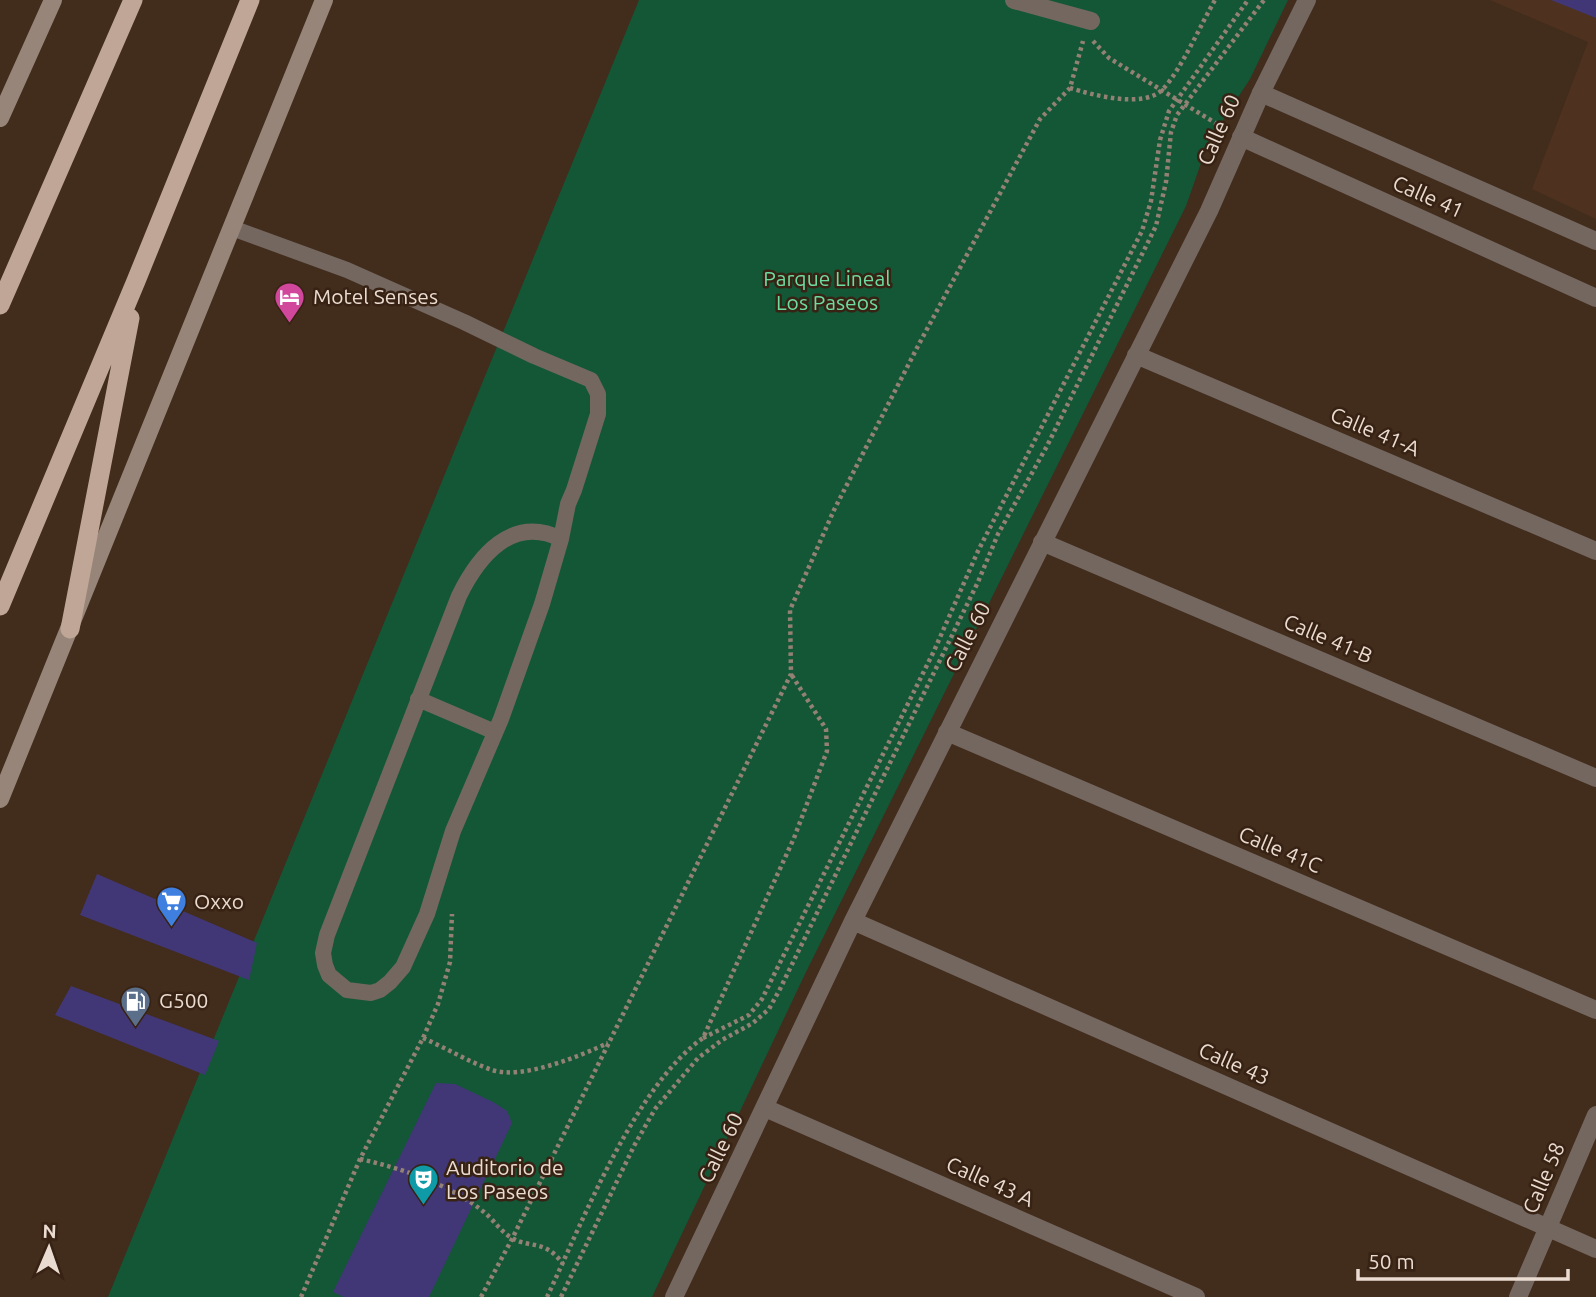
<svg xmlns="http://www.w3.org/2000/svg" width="1596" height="1297" viewBox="0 0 1596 1297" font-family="Ubuntu,sans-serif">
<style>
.built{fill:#4e321f}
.green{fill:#135737}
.building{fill:#413776}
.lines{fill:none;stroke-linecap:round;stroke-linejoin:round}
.path{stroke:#938174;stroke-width:4.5;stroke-dasharray:3.5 3.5;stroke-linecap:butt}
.service{stroke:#736760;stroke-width:16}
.minor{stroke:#736760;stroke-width:18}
.tertiary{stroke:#736760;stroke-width:18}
.secondary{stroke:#978579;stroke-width:18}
.trunk{stroke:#c0a696;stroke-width:19}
.labels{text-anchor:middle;stroke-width:5;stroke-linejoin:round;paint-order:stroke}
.street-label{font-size:21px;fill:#ebdcd2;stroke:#372213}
.park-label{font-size:21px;fill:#6edca0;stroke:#372213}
.poi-label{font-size:21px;fill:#ebdcd2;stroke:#372213;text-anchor:start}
</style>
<rect width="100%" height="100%" fill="#422c1c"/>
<!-- built -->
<path class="built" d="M1490,0H1596V219L1532,189L1588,42Z"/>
<!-- green -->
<path class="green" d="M639,0H1288L1250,79L1208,143L1186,206L805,974L652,1297H108Z"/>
<!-- building -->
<path class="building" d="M1551,0H1596V18Z
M97,874L257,943L249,980L80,915Z
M71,986L219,1041L205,1075L55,1015Z
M436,1083L455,1084L493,1102L507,1111L512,1123L429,1297H344L333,1292Z"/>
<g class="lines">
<!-- path -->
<path class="path" d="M1093,41L1109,58L1222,127
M1070,88C1093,95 1144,109 1163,89C1181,70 1201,24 1215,0
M423,1038C446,1048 469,1062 492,1070C523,1080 580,1056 608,1043
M703,1038L749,1015L762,999L934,651L978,551L1142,231L1151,201L1160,140L1169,111L1248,0
M360,1159C404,1169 449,1184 484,1212C494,1220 501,1232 512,1238C531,1249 545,1239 563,1264
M301,1297L360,1159L423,1038L438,1004L450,962L452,914
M481,1297L512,1239L791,674L790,610L834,510L919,344L1040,119L1070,88L1083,41
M547,1297C583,1221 635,1086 703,1038L794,838L827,751L826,729L791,674
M561,1297L634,1146L655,1109L698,1058L722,1040L753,1023L769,1009L780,989L978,582L998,534L1047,446L1156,226L1166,182L1171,132L1177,115L1264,0"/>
<!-- service -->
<path class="service" d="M232,228L347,270L464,322L534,356L591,380L598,394V414L574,490L568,504L561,539L542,604L501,719L453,831L427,914L403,967L390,982L380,990L371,993L347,990L329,975L325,965L323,953L327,935L459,596C478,557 512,514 561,539
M418,699L495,732"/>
<!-- minor -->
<path class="minor" d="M1014,0L1091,21
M1136,355L1596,551
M1042,542L1596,778
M947,732L1596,1010
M853,921L1596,1249
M765,1108L1196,1297
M674,1297L853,921L1209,211L1261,93L1307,0
M1518,1297L1596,1115"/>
<!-- tertiary -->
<path class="tertiary" d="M1261,93L1596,241
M1241,137L1596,298"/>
<!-- secondary -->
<path class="secondary" d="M0,118L53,0
M0,799L324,0"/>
<!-- trunk -->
<path class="trunk" d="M0,305L133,0
M0,606L136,281L250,0
M70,629L130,318"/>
</g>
<!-- icons -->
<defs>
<symbol id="hotel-pin" viewBox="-11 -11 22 30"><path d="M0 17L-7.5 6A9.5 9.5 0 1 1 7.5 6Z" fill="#d1479c" stroke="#372213"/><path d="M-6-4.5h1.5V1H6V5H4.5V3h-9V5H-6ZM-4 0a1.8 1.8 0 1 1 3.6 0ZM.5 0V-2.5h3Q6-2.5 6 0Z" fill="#fff"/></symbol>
<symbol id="supermarket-pin" viewBox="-11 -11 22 30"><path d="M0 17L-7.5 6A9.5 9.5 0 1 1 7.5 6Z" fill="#3f7fe0" stroke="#372213"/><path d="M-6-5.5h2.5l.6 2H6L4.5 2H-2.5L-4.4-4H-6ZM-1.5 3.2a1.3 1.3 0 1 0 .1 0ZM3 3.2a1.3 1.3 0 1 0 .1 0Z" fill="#fff"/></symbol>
<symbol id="fuel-pin" viewBox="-11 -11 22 30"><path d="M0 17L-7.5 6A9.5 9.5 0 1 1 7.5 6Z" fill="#5c6f8a" stroke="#372213"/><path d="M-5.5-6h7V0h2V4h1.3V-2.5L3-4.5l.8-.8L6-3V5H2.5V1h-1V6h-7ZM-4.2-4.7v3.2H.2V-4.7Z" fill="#fff"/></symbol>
<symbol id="theatre-pin" viewBox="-11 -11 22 30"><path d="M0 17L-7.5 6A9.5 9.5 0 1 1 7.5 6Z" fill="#0f9aa8" stroke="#372213"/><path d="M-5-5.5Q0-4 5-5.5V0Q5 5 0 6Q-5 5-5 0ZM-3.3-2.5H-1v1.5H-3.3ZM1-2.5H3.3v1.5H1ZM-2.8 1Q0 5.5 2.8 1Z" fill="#fff"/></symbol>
</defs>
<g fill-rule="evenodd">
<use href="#hotel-pin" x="272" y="280" width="35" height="47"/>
<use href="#supermarket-pin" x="154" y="884" width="35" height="47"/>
<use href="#fuel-pin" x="118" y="984" width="35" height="47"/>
<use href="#theatre-pin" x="406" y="1162" width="35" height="47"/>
</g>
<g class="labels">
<!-- street labels -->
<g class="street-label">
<text transform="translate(1219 130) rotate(-66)" y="7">Calle 60</text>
<text transform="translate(1428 197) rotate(24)" y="7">Calle 41</text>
<text transform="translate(1375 432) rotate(23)" y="7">Calle 41-A</text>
<text transform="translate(968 637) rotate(-63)" y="7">Calle 60</text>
<text transform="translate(1328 639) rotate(23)" y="7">Calle 41-B</text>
<text transform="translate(1280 850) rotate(23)" y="7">Calle 41C</text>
<text transform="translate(1234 1064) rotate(24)" y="7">Calle 43</text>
<text transform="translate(721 1148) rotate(-64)" y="7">Calle 60</text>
<text transform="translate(1544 1178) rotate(-67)" y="7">Calle 58</text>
<text transform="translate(990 1182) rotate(24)" y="7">Calle 43 A</text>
</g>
<!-- park labels -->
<g class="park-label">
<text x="827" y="286">Parque Lineal<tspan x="827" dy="24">Los Paseos</tspan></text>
</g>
<!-- poi labels -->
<g class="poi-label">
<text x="313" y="304">Motel Senses</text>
<text x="194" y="909">Oxxo</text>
<text x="159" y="1008">G500</text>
<text x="446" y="1175">Auditorio de<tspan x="446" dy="24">Los Paseos</tspan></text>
</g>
</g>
<!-- north arrow -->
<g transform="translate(49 1248) rotate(2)" stroke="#372213" stroke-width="5" paint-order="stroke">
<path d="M0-5L12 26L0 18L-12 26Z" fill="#ebdcd2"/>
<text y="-10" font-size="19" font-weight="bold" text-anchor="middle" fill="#ebdcd2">N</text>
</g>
<!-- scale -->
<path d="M1358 1269v10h210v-10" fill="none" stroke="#ebdcd2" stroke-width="3.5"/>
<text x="1368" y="1269" font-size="21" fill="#ebdcd2" stroke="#372213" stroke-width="5" paint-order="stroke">50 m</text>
</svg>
